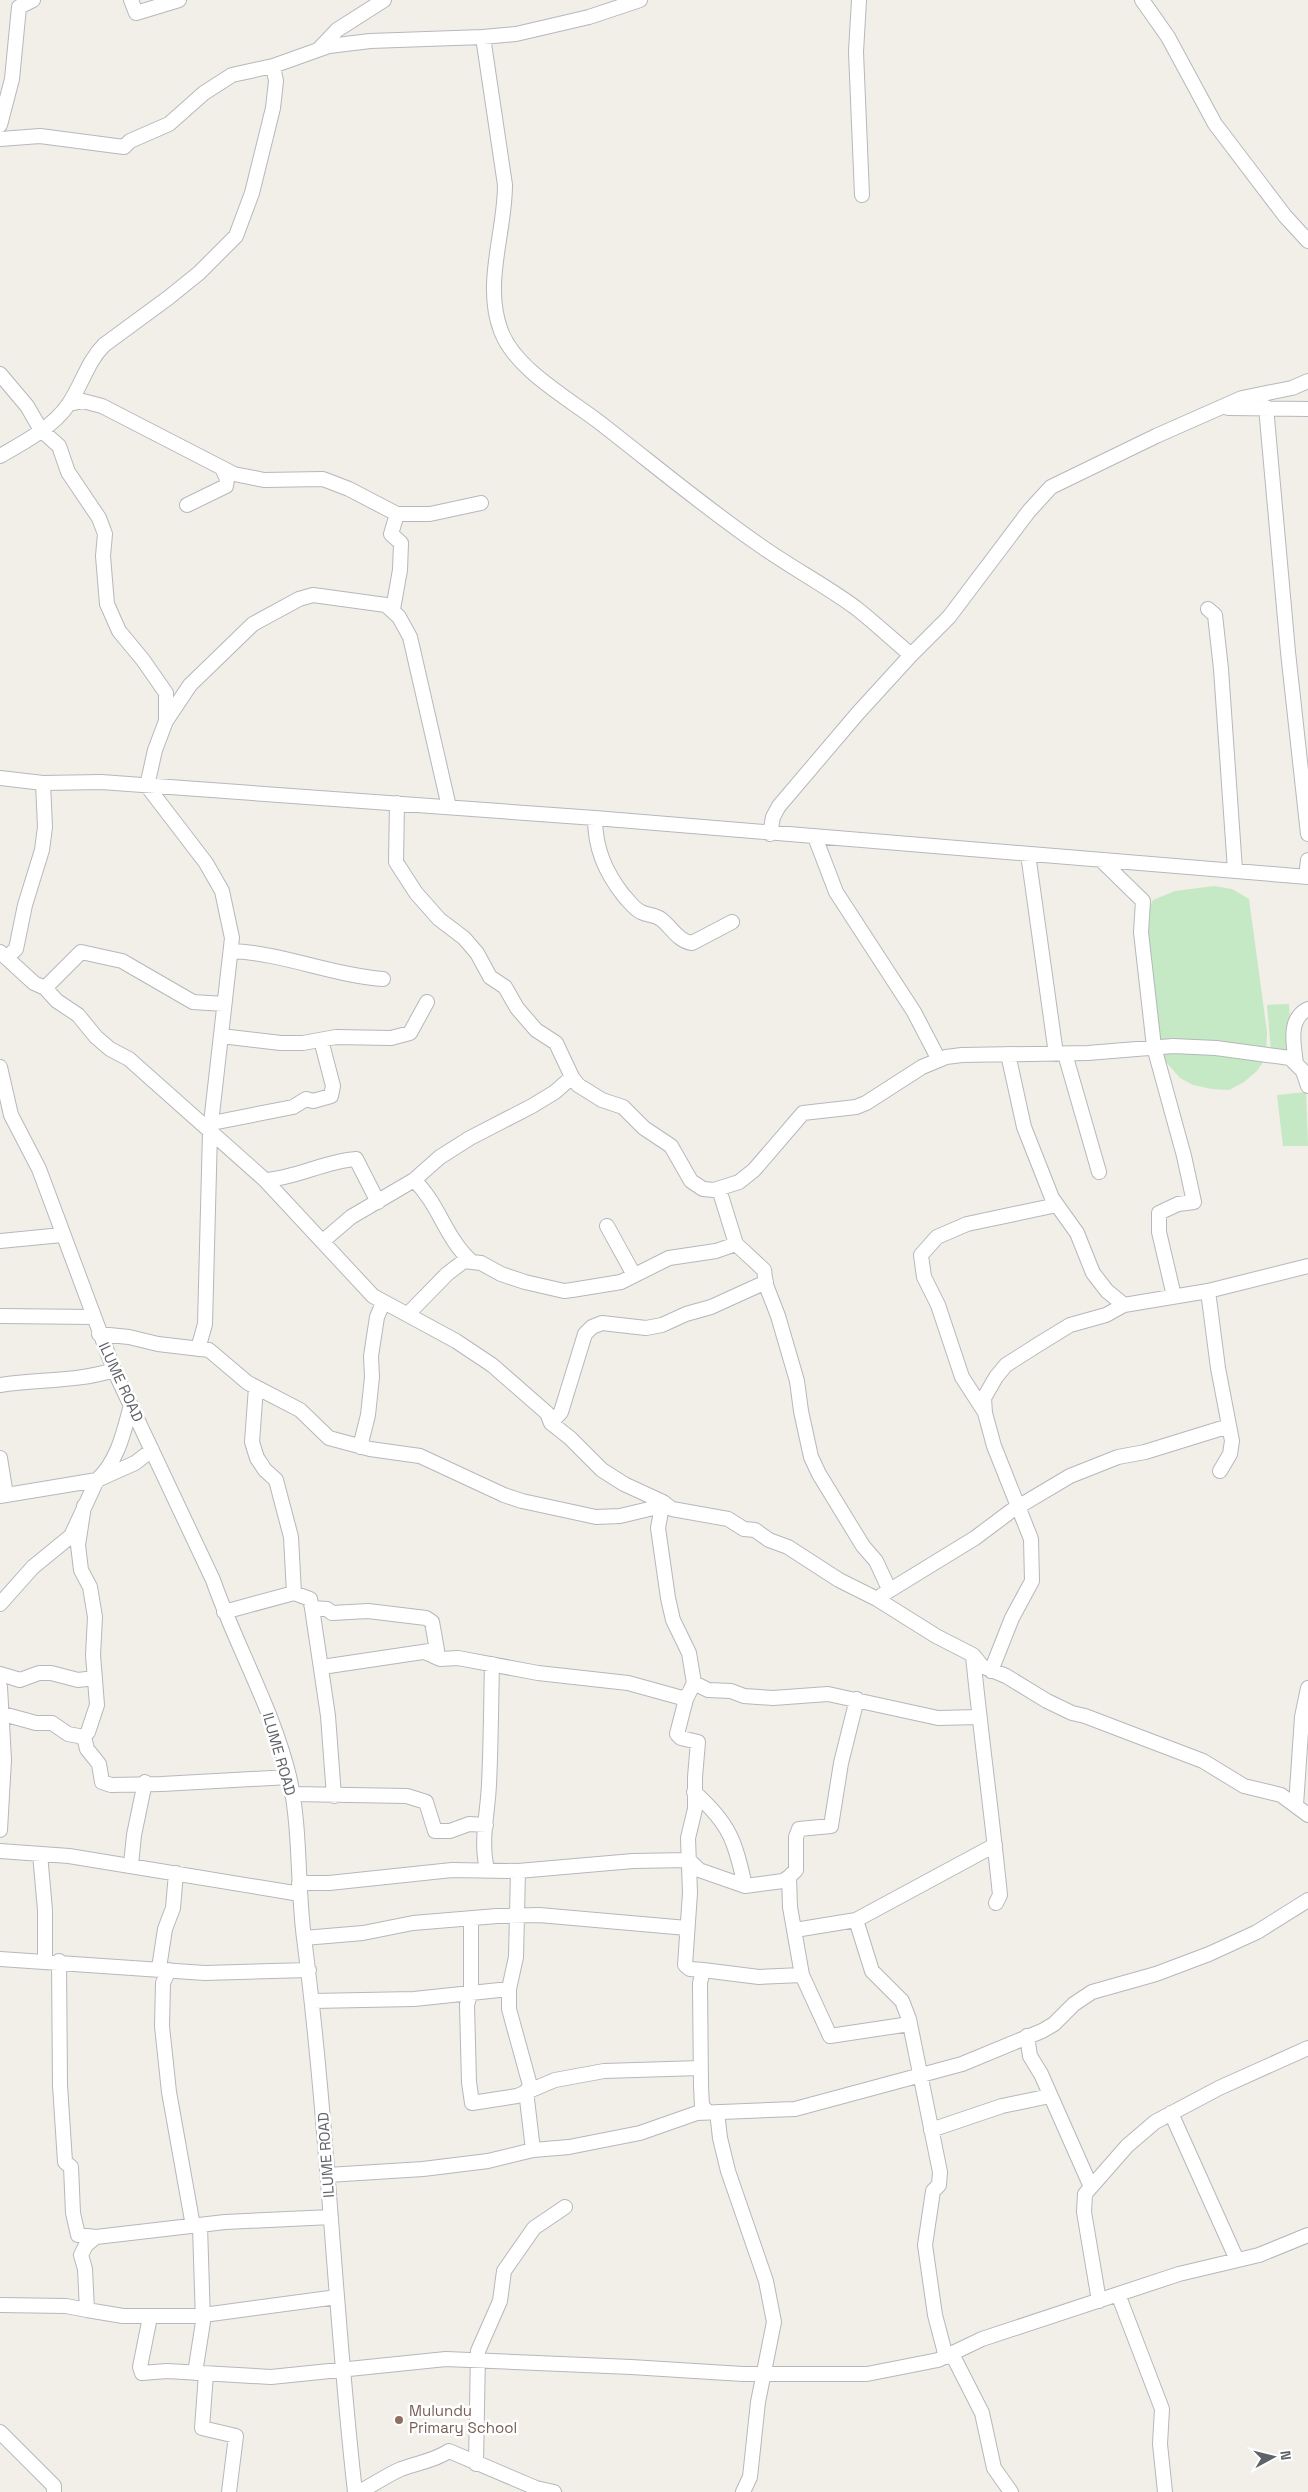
<svg xmlns="http://www.w3.org/2000/svg" width="1308" height="2492" viewBox="0 0 1308 2492" font-family="'Space Grotesk',sans-serif">
<style>
.green{fill:#c5e8c5}
.lines{fill:none;stroke-linecap:round;stroke-linejoin:round}
.minor-casing{stroke:#b5b8bc;stroke-width:16}
.minor{stroke:#fff;stroke-width:14}
.education-dot{fill:#8d6e63;stroke:#fff;stroke-width:2}
.labels{text-anchor:middle;stroke-width:5;stroke-linejoin:round;paint-order:stroke}
.street-label{font-size:15px;fill:#5f6368;stroke:#fff}
.education-label{font-size:15px;fill:#785e54;stroke:#fff;text-anchor:start}
</style>
<rect width="100%" height="100%" fill="#f1efe8"/>
<!-- green -->
<path class="green" d="M1214,886L1232,889L1249,899L1267,1032L1266,1058L1257,1071L1244,1082L1229,1090L1212,1089L1193,1085L1180,1078L1160,1055L1145,925L1147,912L1153,900L1175,891Z
M1289,1004L1292,1050L1271,1051L1267,1005Z
M1306,1092L1308,1146H1283L1277,1095Z"/>
<g class="lines">
<defs>
<path id="minor" d="M131,0L136,13L179,0
M859,0L856,52L862,195
M1142,0L1168,37L1215,124L1285,216L1308,241
M483,37L505,185C505,233 483,284 501,331C515,369 568,398 599,422C652,463 703,506 758,544C790,567 825,585 856,608C875,623 892,639 911,655
M319,49L337,30L384,0
M0,125L12,79L19,7L33,0
M0,139L40,136L124,147L130,141L169,124L204,93L232,75L273,66L329,46L370,41L483,37L516,34L589,17L640,0
M0,374L27,406L41,430L59,446L68,472L99,518L105,534L103,556L107,604L119,631L143,660L166,693V721
M69,404L83,401L102,406L234,474L264,480L323,479L349,489L397,514H430L481,503
M1266,407L1288,652L1308,834
M1228,408L1308,409
M0,456C23,443 53,427 68,405C82,385 87,362 104,345L168,298L199,273L236,236L252,193L273,108L276,81L273,66
M187,505L226,486L227,479L222,468
M393,609L400,570L401,543L391,534L397,514
M1208,609L1215,615L1221,669L1235,870
M0,778L43,783L101,782L595,818L1308,877
M397,803L396,862L416,893L439,919L464,938L477,953L490,977L505,987L517,1008L536,1030L556,1043L572,1077L578,1085L602,1100L623,1107L644,1128L671,1146L691,1181L703,1189L714,1190L739,1182L754,1170L803,1113L856,1107L866,1103L922,1067L946,1057L962,1055L1088,1053L1173,1046L1216,1048L1290,1058L1303,1071L1308,1086
M595,818C595,848 605,872 624,896C629,901 634,909 641,912C649,916 655,914 662,920C672,928 678,941 692,943L732,922
M770,834L773,817L779,806L858,713L911,655L949,617L1029,511L1051,487L1156,436L1242,398L1292,388L1308,381
M815,837L836,892L914,1012L939,1060
M1028,854L1056,1054
M1101,860L1143,901L1141,932L1154,1047L1184,1156L1194,1202L1178,1204L1159,1213V1232L1174,1296
M1306,877L1308,860
M231,951C283,953 331,975 383,979
M0,952L34,983L45,988L57,1001L78,1015L96,1037L110,1049L129,1059L265,1180L373,1296L456,1341L492,1365L547,1413L551,1423L570,1438L602,1470L624,1484L663,1502L672,1509L728,1519L744,1529L755,1530L769,1540L788,1547L839,1580L877,1599L936,1636L973,1655L982,1666L1006,1676L1047,1701L1072,1713L1085,1716L1203,1761L1244,1786L1281,1795L1308,1815
M7,957L16,949L25,905L42,850L45,827L43,783
M45,988L81,952L122,961L193,1002L224,1004
M221,1036L281,1043H303L336,1037L391,1038L410,1033L427,1002
M1008,1054L1024,1127L1052,1198L1077,1233L1093,1273L1107,1291L1124,1305L1208,1291L1308,1266
M1065,1054L1099,1172
M1296,1064C1294,1045 1287,1019 1308,1009
M0,1067L11,1115L39,1169L114,1370L213,1580C236,1646 272,1707 289,1776C301,1828 297,1885 304,1938C328,2122 334,2308 355,2492
M212,1123L293,1107L306,1099L313,1101L331,1096L333,1086L321,1040
M265,1180C297,1178 325,1161 356,1159L378,1202
M414,1180C439,1204 446,1239 471,1261
M719,1189L736,1244L764,1270L766,1285L778,1316L797,1381L801,1411L811,1457L819,1474L863,1546L876,1561L889,1589
M607,1226L634,1275
M0,1241L62,1235
M323,1241L351,1217L414,1180L440,1157L470,1138L532,1106L555,1092L572,1077
M1208,1291L1218,1368L1232,1441L1230,1454L1220,1471
M408,1314L447,1274L464,1261L481,1263L501,1274L525,1282L564,1291L572,1290L621,1282L669,1258L716,1251L736,1244
M0,1316L94,1317
M99,1334L129,1337L158,1344L209,1350L248,1383L300,1410L329,1438L370,1449L420,1456L504,1495L522,1501L596,1517L620,1516L662,1506L663,1502
M198,1349L205,1324L210,1132L232,938L222,891L206,863L147,786L155,750L166,721L190,685L253,624L299,599L313,595L386,605L399,617L410,637L449,807
M0,1385C39,1379 76,1382 114,1370
M256,1387L252,1442L257,1458L265,1470L276,1480L291,1537L294,1593
M984,1411L962,1377L938,1305L924,1277L921,1255L937,1237L967,1224L1057,1205
M551,1423L561,1412L585,1334L592,1327L602,1323L646,1328L662,1325L686,1314L711,1307L766,1282
M360,1447L368,1415L372,1377L371,1356L377,1317L383,1303
M0,1458L6,1495
M0,1496L97,1480C118,1461 124,1431 131,1405
M84,1506L78,1545L81,1570L90,1587L95,1617L93,1655L97,1705L88,1732L84,1737L87,1749L99,1764L102,1782L111,1785L162,1784L289,1777
M662,1506L658,1528L668,1598L673,1620L689,1653L694,1683L686,1699L677,1734L681,1738L698,1742L695,1777V1809L688,1838L690,1893L685,1965L690,1969L703,1970L700,1983L701,2086L702,2106L708,2112
M882,1595L975,1538L1011,1511L1070,1476L1118,1457L1145,1452L1229,1426
M0,1604L33,1567L71,1536L97,1480L135,1463L152,1450
M312,1608L328,1716L334,1796
M224,1612L294,1593L310,1599L312,1608L327,1609L332,1613L368,1611L426,1618L432,1622L437,1650L427,1653
M427,1653L440,1659L458,1658L538,1673L628,1683L686,1699
M973,1656C981,1736 992,1815 1000,1895L996,1903
M322,1667L436,1650
M991,1671L1012,1618L1032,1581L1031,1539L994,1446L985,1413L984,1398L996,1377L1006,1365L1039,1344L1070,1325L1106,1315L1124,1305
M0,1674L20,1680L39,1673H51L78,1680L95,1678
M694,1683L708,1690L731,1691L744,1696L773,1698L828,1694L938,1718L978,1717
M0,1687L4,1760L0,1830
M3,1714L36,1723H52L68,1734L84,1737
M694,1792C730,1824 735,1841 745,1886
M292,1794L407,1796L426,1802L435,1831H450L469,1824L486,1825
M1296,1805L1302,1717L1308,1688
M0,1851L69,1856L300,1894
M40,1854L45,1910V1961
M131,1865L134,1835L145,1782
M490,1870L487,1869C480,1841 488,1812 489,1784C491,1744 491,1704 492,1664
M518,1871L516,1957L509,1989V2009L531,2089
M789,1877L796,1870V1837L799,1829L831,1826L841,1763L857,1699
M299,1883H329L452,1870L518,1871L633,1861L689,1860L699,1870L745,1886L783,1881L789,1877L790,1907L802,1975L830,2036L910,2024
M471,1919V1991L467,2005L469,2082L472,2103L517,2096L555,2080L604,2071L700,2068
M856,1920L872,1971L902,2001L909,2019L940,2172L939,2185L933,2191L925,2245L935,2315L946,2357
M795,1930L856,1920L995,1845
M304,1938L363,1933L413,1923L497,1916L539,1915L687,1928
M0,1959L205,1973L309,1970
M59,1961L60,2085L65,2162L71,2167L73,2213L78,2235L96,2237L225,2222L331,2217
M159,1968L165,1929L173,1908L176,1873
M169,1970L163,1983L162,2026L169,2092L193,2226
M703,1970L759,1977L802,1975
M312,2001L414,1999L509,1989
M1027,2036L1030,2056L1041,2074L1091,2187
M526,2091L533,2150
M717,2112L720,2138L728,2171L766,2281L774,2322L758,2402L750,2477L743,2492
M1171,2113L1237,2260
M931,2130L1002,2106L1050,2096
M328,2175L423,2169L488,2161L533,2150L569,2147L640,2133L697,2113L795,2109L962,2064L1042,2031L1054,2024L1074,2004L1092,1992L1156,1974L1209,1954L1257,1932L1308,1900
M96,2237L86,2245L81,2255L85,2269L87,2310L123,2316H196L337,2297
M1118,2294L1162,2409L1160,2444L1165,2492
M1099,2301L1084,2212L1085,2194L1127,2146L1155,2122L1219,2088L1308,2048
M0,2305L66,2306L87,2310
M150,2317L140,2367L142,2373L167,2371L271,2377L446,2359L631,2367L743,2374H867L938,2360L982,2339L1179,2274L1259,2255L1308,2235
M952,2354L982,2413L994,2468L1011,2492
M195,2373L203,2322L200,2226
M206,2374L202,2428L236,2436L229,2492
M0,2432L54,2486V2492
M476,2464L478,2351L500,2301L504,2271L534,2228L565,2207
M359,2492C373,2485 387,2475 401,2469C417,2463 434,2461 449,2451L536,2488L554,2492"/>
</defs>
<!-- minor casing -->
<use href="#minor" class="minor-casing"/>
<!-- minor -->
<use href="#minor" class="minor"/>
</g>
<!-- markers -->
<circle class="education-dot" cx="399" cy="2420" r="5"/>
<g class="labels">
<!-- street labels -->
<g class="street-label">
<text transform="translate(121 1382) rotate(65)" y="5">ILUME ROAD</text>
<text transform="translate(279 1754) rotate(74)" y="5">ILUME ROAD</text>
<text transform="translate(326 2155) rotate(-94)" y="5">ILUME ROAD</text>
</g>
<!-- education labels -->
<g class="education-label">
<text x="409" y="2416">Mulundu<tspan x="409" dy="17">Primary School</tspan></text>
</g>
</g>
<!-- north arrow -->
<g transform="translate(1273 2457) rotate(83)" stroke="#ffffff" stroke-width="4" paint-order="stroke">
<path d="M0-4L9 19L0 12L-9 19Z" fill="#5f6368"/>
<text y="-8" font-size="14" font-weight="bold" text-anchor="middle" fill="#5f6368">N</text>
</g>
</svg>
